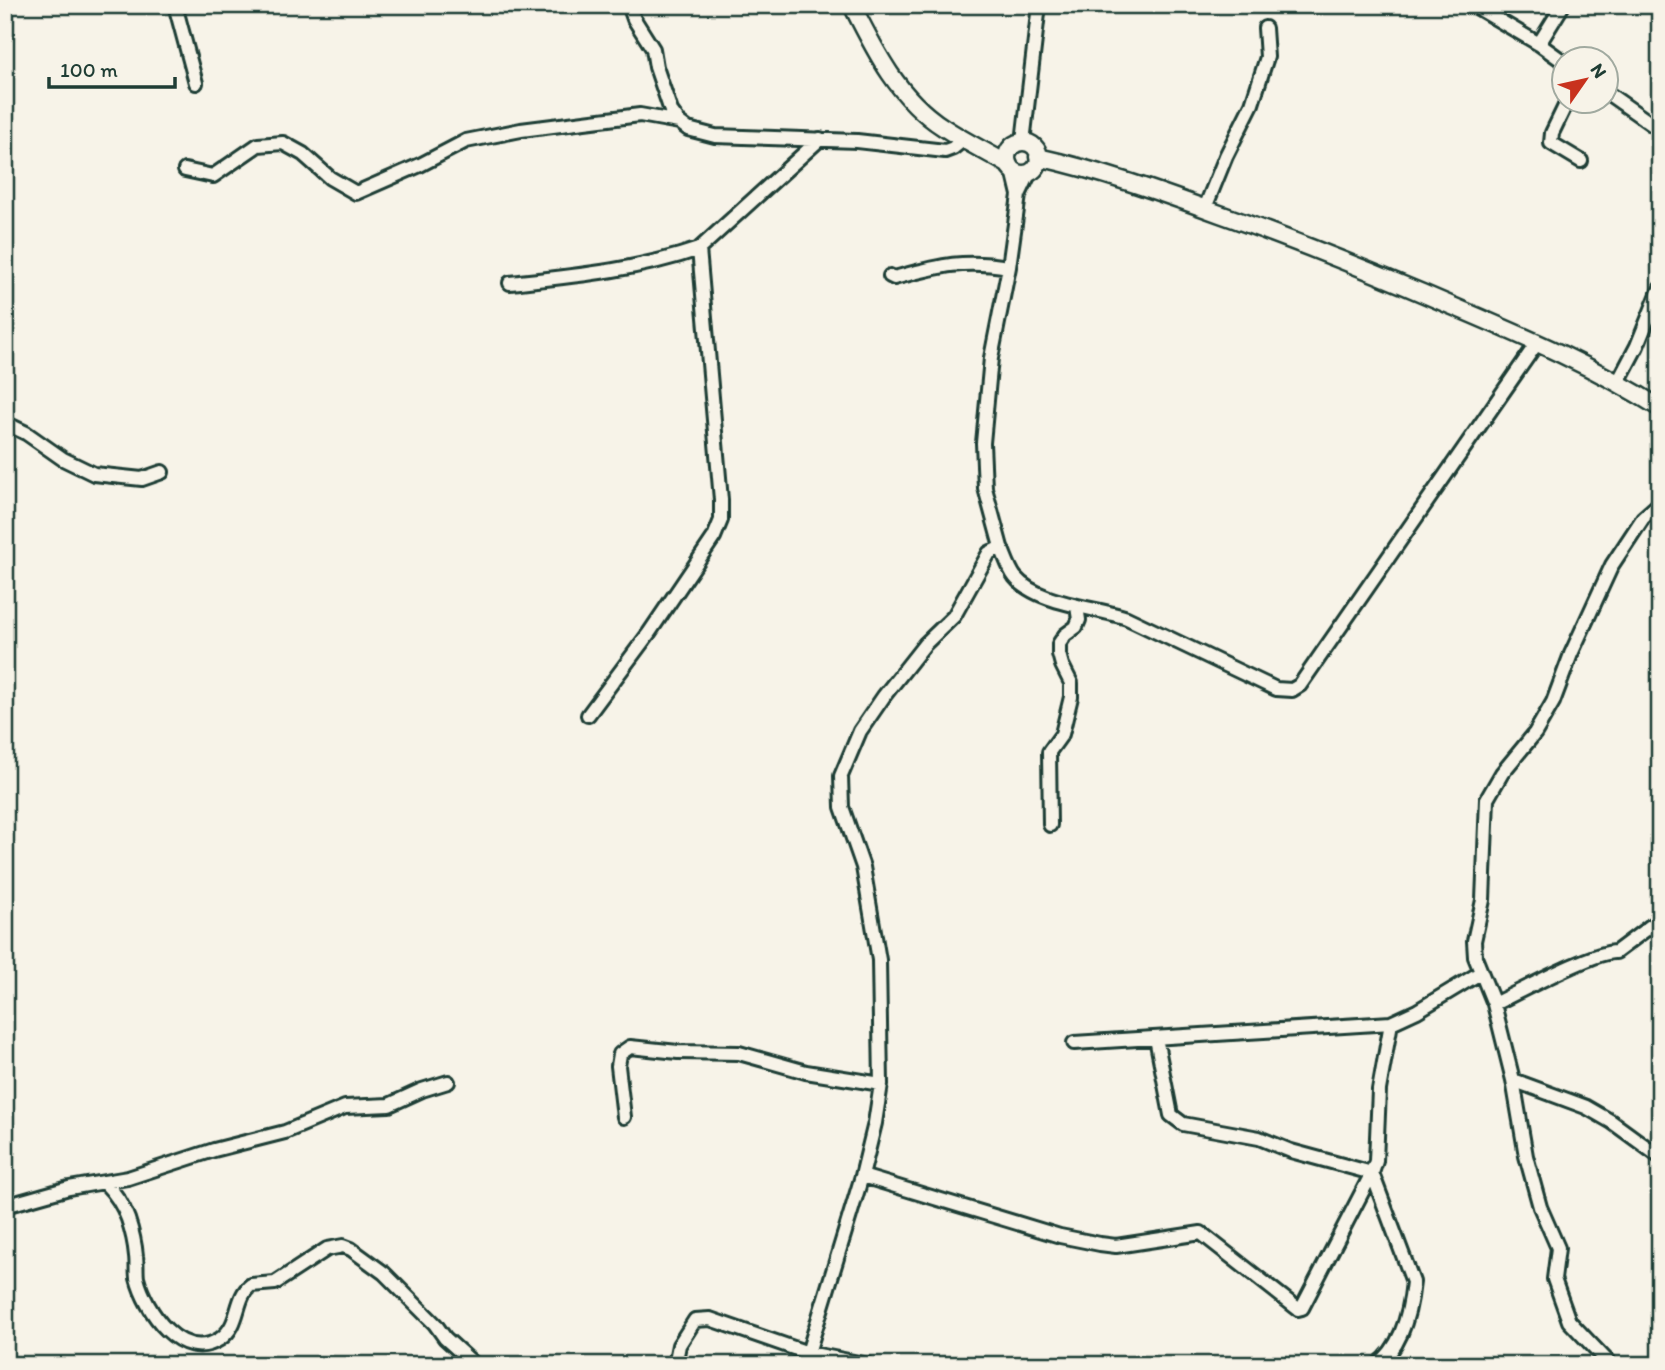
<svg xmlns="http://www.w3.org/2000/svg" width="1665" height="1370" viewBox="0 0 1665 1370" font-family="Itim,sans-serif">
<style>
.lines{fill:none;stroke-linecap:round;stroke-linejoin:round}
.minor-casing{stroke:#1f3d34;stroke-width:18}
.major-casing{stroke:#1f3d34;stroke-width:21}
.minor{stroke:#f7f3e8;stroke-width:12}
.major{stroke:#f7f3e8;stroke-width:16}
</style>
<rect width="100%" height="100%" fill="#f7f3e8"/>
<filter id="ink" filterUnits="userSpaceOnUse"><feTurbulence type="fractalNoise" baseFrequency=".0143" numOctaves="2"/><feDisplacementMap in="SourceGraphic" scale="14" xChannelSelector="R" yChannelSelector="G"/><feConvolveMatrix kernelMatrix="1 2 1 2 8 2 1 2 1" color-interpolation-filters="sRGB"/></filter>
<g filter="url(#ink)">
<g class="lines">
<defs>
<path id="minor" d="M175,5L196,83
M629,5L634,19L653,49L656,67L671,111L679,122L688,129L715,136L857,141L945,151L953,148L964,139
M1473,5L1539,44
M1563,5L1539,44L1564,62
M1606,92L1660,130
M1567,102L1552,133L1551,143L1581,161
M1023,142L1039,5
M185,170L213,176L258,145L283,143L303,154L330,178L356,193L420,165L466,141L521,130L640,115L679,122
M1013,170L1019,195L1030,172
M1205,208L1226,156L1252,104L1267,57L1265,28
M890,276L894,278C939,266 962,259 1009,267
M510,283C574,276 638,270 699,249L820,139
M1618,382L1637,346L1660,289
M5,423L26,433L63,459L94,474L142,479L162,472
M1001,547C1005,556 1009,569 1015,577C1037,604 1095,607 1127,618L1276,689L1292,690L1300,685L1537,343
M588,715L649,633L714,537L721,520V500L699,249
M1050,825L1049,752L1062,734L1071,697V683L1062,665L1059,654V644L1065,635L1076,627L1079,620L1077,606
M1494,1004C1517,993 1596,950 1616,952L1660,919
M1156,1038L1171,1115L1183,1124L1259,1138L1291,1151L1372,1173L1413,1282C1410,1312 1402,1347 1377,1365
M1074,1043L1391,1023L1417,1011L1480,973
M1513,1080L1586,1107L1612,1122L1660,1157
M624,1117L618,1066L620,1054L630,1047L678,1052L739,1053L806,1072L881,1084
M862,1176L1060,1236L1100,1244L1116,1246L1201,1233L1298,1309L1302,1308L1372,1173L1376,1161L1379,1090L1391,1023
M105,1183C116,1194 123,1205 128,1219C132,1231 135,1244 136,1256C137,1263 136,1271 137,1278C145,1310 181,1364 220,1339C241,1325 234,1298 251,1285L275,1283L327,1249L343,1246L351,1249L384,1273L435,1324L445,1338L475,1365
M5,1206L69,1188L128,1178L214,1150L285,1132L345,1107L389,1105L422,1090L448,1082
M675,1365L679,1345L695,1320L710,1319L808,1353L869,1365
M807,1365L808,1353L862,1176L875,1123L881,1084L879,960L863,867L842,807L841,776L860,731L884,696L925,644L954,616L989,553L1001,547L985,488L983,443L991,358L1009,267L1019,195
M1611,1365L1569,1321L1554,1279L1558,1248L1540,1207L1526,1156L1513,1080L1494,1004L1475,957L1474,941L1483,900L1487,799L1502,773L1535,733L1553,702L1571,654L1612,565L1643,518L1660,503"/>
<path id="major" d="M852,5C875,51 898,98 943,127C964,141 987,152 1009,165
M1007 158a16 16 0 1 1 32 0a16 16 0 1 1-32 0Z
M1038,157C1101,171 1160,192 1220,214C1288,238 1355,265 1422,293C1503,328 1585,360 1660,408"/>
</defs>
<!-- minor casing -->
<use href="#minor" class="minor-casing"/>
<!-- major casing -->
<use href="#major" class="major-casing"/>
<!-- minor -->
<use href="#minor" class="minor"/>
<!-- major -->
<use href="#major" class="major"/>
</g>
</g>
<!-- margin -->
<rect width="1665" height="1370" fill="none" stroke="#f7f3e8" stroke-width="28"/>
<rect x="14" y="14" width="1637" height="1342" fill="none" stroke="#1f3d34" stroke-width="2.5" filter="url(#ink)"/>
<!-- north arrow -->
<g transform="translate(1585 80) rotate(56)"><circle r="33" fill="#f7f3e8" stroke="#a1aaa0" stroke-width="2"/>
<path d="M0-5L12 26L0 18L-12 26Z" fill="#c8321e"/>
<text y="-10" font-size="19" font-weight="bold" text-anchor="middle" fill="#1f3d34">N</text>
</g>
<!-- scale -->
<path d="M49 77v10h126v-10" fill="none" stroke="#1f3d34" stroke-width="3.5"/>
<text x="60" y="77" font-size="21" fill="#1f3d34" stroke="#f7f3e8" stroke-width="5" paint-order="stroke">100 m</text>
</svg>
